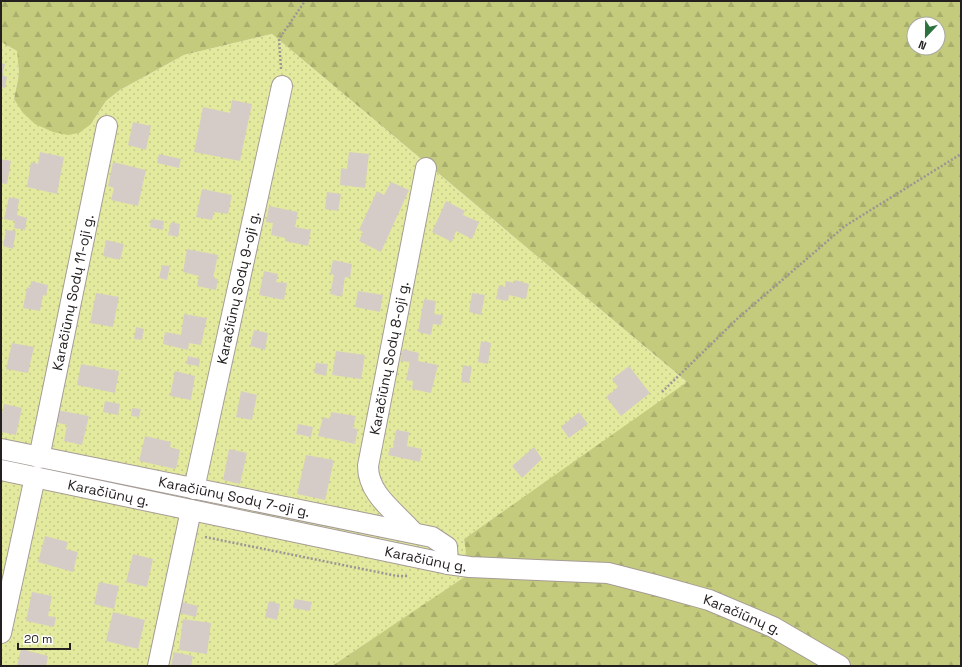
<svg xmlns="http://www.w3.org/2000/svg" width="962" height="667" viewBox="0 0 962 667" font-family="'Space Grotesk',sans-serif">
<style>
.green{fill:url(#green-dots)}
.forest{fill:url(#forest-firs);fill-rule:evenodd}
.building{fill:#d6ccc7}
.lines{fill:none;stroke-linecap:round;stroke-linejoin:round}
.minor-casing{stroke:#a69c97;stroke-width:22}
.path{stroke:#9b9695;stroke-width:2.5;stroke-dasharray:2 2;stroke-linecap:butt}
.minor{stroke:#fff;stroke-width:20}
.labels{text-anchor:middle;stroke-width:4;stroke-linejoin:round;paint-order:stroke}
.street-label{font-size:14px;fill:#24201f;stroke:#fff}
</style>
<defs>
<pattern id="green-dots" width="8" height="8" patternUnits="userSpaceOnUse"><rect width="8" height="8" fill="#e3ea9e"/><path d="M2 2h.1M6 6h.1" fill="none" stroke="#c3c888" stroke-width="1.8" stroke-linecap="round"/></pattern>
<pattern id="forest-firs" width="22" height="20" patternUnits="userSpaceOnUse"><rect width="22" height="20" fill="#c4cb7c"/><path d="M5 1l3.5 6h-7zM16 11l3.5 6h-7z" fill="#a8ae6b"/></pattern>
</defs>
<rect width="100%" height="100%" fill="#fef9f7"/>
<!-- green -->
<path class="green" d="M272,34L688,383L464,539L470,574L332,666H1V42L17,51L19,74L14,99L91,124L106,101L120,90L184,55Z"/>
<!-- forest -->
<path class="forest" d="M1,1H961V666H332L469,574L464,539L687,382L272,34L184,55L120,90L106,101L91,124L79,133L68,135L53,132L35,124L23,113L14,99L19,74L17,51L1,42ZM914,24H938V48H914Z"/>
<!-- building -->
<path class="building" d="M1,63L5,64L2,75L7,77L5,88L1,87Z
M232,100L252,104L240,161L194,152L203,107L230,113Z
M133,122L151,126L146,150L128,145Z
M40,152L64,157L57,194L27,187L31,162L38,164Z
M349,152L369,154L365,188L340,185L341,168L347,169Z
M159,154L181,159L179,168L157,163Z
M1,159L11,161L7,184L1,183Z
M113,162L146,170L138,206L111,200L114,188L108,186Z
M391,182L409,190L381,252L359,241L363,232L359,230L377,191L384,195Z
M202,189L232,195L228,214L214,212L212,220L196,217Z
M327,192L341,194L338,211L325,209Z
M9,197L19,199L17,215L27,218L25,230L14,228L15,221L4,219Z
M446,201L465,211L463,215L479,222L472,239L456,231L452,242L432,232Z
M269,206L298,212L295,227L311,230L308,246L285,241V238L271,235L273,223L266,222Z
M151,219L164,221L163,230L150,227Z
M171,222L180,224L178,237L168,235Z
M6,230L16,231L13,249L3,246Z
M106,240L124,244L120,260L103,256Z
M187,249L218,255L213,278L218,279L216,290L197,286L199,276L183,272Z
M333,260L352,264L350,278L345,277L342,297L330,294L334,275L330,274Z
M162,265L170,266L167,280L159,278Z
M264,271L278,274L276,282L287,283L284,300L259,295Z
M515,280L529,284L526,299L509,295L508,301L496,299L499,285L505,287L506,281L514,283Z
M31,281L48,285L46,296L43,295L40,311L23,308L27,287L30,288Z
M358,291L383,295L380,312L355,307Z
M96,293L119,297L113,327L90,323Z
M472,293L485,295L481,315L469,312Z
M424,299L436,301L434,314L443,315L441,325L433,324L431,335L418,332Z
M184,314L207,318L201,345L189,343L188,350L163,344L165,332L181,335Z
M136,327L144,329L142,340L134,339Z
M254,330L268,333L265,350L250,346Z
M481,341L491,343L488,364L478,362Z
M12,343L34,347L28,373L6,369Z
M403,349L419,353L418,361L438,365L431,393L412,389L413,381L406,380L410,362L400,361Z
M336,351L365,355L361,379L332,375Z
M188,356L200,359L199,366L186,364Z
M316,363L328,364L326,376L314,373Z
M81,364L119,371L115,393L77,385Z
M463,365L472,367L469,383L461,382Z
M629,366L650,393L621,416L606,397L618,387L612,379Z
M175,371L195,376L191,400L170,396Z
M241,391L257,395L252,420L236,417Z
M105,401L120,404L118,415L103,412Z
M4,404L22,408L16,435L1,432V418Z
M132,408L141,409L139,417L131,416Z
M57,410L89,416L82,445L64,441L67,425L54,422Z
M331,412L356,416L353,428L358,429L355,444L318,436L323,417L330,419Z
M579,412L588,424L569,438L561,427Z
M298,424L313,427L311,437L296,434Z
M396,430L409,432L407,446L422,449L420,462L388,455L390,448H393Z
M145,436L171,442L170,447L180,450L176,469L139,461Z
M534,447L542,459L522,478L512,466Z
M229,449L247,453L240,484L223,480Z
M306,455L334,460L325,500L297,494Z
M45,536L68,542L66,549L78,552L73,572L38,562Z
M133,554L153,559L147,587L126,582Z
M99,582L119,586L114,609L94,604Z
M32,592L52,596L48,616L56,617L54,627L26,621Z
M295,599L312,602L310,611L293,608Z
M269,601L280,604L277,620L265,617Z
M182,602L198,606L196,617L179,613Z
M113,612L145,620L138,649L106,641Z
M183,619L211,623L207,654L179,650Z
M21,649L48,656L46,666H17Z
M174,652L193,656L191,666H171Z"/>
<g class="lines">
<defs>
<g id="minor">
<path id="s1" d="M1,449L432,537L447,547L448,564"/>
<path id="s2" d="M39,458L107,126"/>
<path id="s3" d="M1,470L448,564L470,567L608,573L655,585L709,600L773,627L840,666"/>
<path id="s4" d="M194,489L282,86"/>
<path id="s5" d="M413,532C396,512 368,495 368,466L426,168"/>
<path d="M1,633L35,477"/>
<path d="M158,666L191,510"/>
</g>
</defs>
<!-- minor casing -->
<use href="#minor" class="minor-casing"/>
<!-- path -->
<path class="path" d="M281,69L279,39L305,1
M662,392L738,318L845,226L961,154
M205,537L397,576H408"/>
<!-- minor -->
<use href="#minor" class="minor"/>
</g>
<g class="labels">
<!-- street labels -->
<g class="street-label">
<text dy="5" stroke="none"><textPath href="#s4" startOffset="206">Karačiūnų Sodų 9-oji g.</textPath></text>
<text dy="5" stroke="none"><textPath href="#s2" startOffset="169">Karačiūnų Sodų 11-oji g.</textPath></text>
<text dy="5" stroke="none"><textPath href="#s5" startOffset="192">Karačiūnų Sodų 8-oji g.</textPath></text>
<text dy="5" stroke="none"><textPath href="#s3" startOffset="110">Karačiūnų g.</textPath></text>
<text dy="5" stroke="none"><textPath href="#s1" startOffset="238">Karačiūnų Sodų 7-oji g.</textPath></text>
<text dy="5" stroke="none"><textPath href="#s3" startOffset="434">Karačiūnų g.</textPath></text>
<text dy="5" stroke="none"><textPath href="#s3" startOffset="758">Karačiūnų g.</textPath></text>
</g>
</g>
<!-- border -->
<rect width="962" height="667" fill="none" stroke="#24201f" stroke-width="4"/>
<!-- north arrow -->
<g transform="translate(926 36) rotate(202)"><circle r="19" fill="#ffffff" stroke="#a7a6a5"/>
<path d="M0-3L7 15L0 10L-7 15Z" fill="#2c723f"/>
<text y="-6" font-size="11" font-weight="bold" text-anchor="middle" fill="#24201f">N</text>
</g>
<!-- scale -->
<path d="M18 643v6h52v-6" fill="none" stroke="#24201f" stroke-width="2"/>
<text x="24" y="643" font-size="12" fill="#24201f" stroke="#ffffff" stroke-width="3" paint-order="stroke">20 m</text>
</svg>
